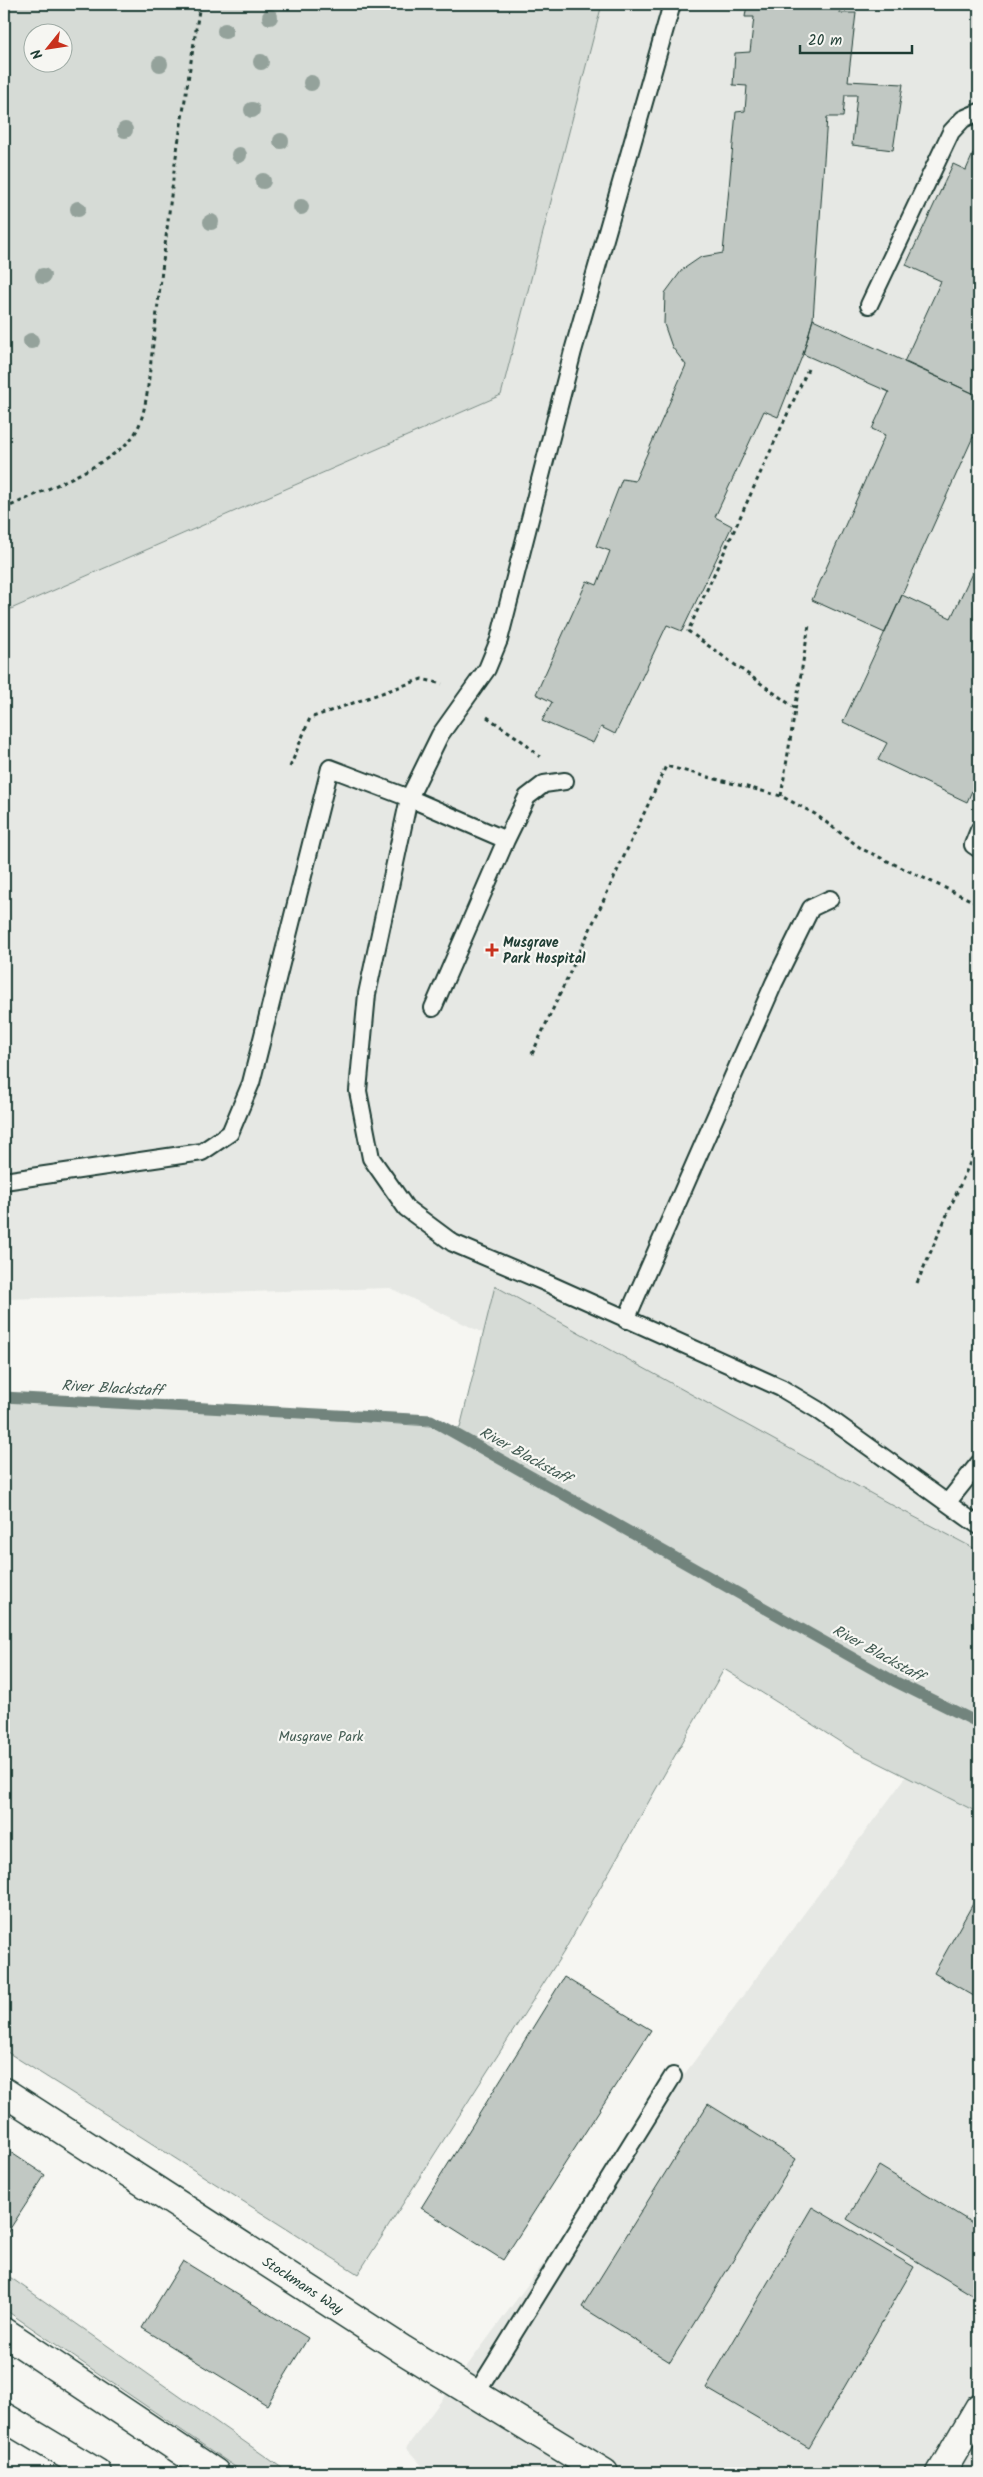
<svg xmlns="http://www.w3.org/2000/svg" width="983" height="2477" viewBox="0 0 983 2477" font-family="Kalam,sans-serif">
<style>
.built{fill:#e6e8e4}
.green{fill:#d6dbd6;stroke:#7a8c85;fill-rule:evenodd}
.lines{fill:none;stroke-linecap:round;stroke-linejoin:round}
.stream{stroke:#72847d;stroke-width:11}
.building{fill:#c1c8c3;stroke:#1f3d34}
.service-casing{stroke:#1f3d34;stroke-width:20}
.minor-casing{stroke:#1f3d34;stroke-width:31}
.motorway-casing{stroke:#1f3d34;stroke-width:31}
.path{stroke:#1f3d34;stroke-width:3;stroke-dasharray:4 4;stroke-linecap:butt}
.service{stroke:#f6f6f2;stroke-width:16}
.minor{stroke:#f6f6f2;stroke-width:28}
.motorway{stroke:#f6f6f2;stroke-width:28}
.tree{fill:#94a29b}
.poi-dot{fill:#c8321e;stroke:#f6f6f2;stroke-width:2}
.labels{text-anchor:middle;stroke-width:4.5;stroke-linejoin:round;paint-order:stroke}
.poi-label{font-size:14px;font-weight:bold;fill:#1f3d34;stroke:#f6f6f2;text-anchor:start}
.park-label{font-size:14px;fill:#445d54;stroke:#f6f6f2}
.street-label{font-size:14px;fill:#1f3d34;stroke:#f6f6f2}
.water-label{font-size:15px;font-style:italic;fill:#425a52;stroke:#f6f6f2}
</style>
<rect width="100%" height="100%" fill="#f6f6f2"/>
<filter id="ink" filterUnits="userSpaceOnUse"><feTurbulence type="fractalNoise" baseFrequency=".02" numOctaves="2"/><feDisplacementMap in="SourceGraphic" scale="10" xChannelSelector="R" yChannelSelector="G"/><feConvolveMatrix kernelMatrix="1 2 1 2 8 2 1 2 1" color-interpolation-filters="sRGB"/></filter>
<g filter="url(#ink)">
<!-- built -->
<path class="built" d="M602,4H979V1585L776,1475L390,1288L4,1299V612L501,395Z
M946,1723L979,1740V2473H429L406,2448Z"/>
<!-- green -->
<path class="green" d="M4,4H602L501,395L4,612ZM32,32H62V62H32Z
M495,1286L890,1504L979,1551V1813L853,1750L724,1669L563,1953L358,2274L4,2050V1398L460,1428Z
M4,2273L289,2473H244L4,2309Z"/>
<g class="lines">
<!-- stream -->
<path class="stream" d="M4,1397L431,1420L894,1681L979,1723"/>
</g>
<!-- building -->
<path class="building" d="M747,4H841L840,13H856L848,81L903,84L893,150L852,145L857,95H845L843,117H827L813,319L803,354L778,417L764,411L715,517L732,526L682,631L667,625L615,734L601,727L593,743L542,721L552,702L536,694L587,581L597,585L610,551L596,546L622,479L635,481L686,365L672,347L664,324L665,293L682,270L701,257L723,253L736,112L745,111L747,86L733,85L735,53L750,52L754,17H745Z
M979,140V396L904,362L941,281L906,265L953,164L966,170Z
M813,319L979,396V440L973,437L885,633L812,600L885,435L872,429L889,392L803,354Z
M979,558V775L967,802L878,760L887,743L843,722L902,595L951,618Z
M979,1893V1999L934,1973Z
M564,1977L651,2030L503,2260L421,2208Z
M708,2104L796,2159L670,2362L582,2307Z
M4,2148L45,2175L4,2238Z
M879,2166L979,2227V2299L847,2219Z
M812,2207L914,2267L809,2448L706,2388Z
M183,2261L308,2338L267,2405L142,2328Z"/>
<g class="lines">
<defs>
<path id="service" d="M672,4L573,351L499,640L487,669L440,735L409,798L367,994L358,1091L371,1158L406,1208L453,1243L549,1284L781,1388L818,1410L979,1526
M869,305L951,132L963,119L979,112
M979,830L973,845L979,849
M433,1008L506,840L527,797L544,784L565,781
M4,1181L202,1152L230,1133L251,1083L330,768L409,798L506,840
M626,1320L774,983L811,908L830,899
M947,1503L979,1463
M476,2394L673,2076"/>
<path id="minor" d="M4,2092L403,2350L604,2473
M941,2473L979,2408"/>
<path id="motorway" d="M4,2332L215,2473
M4,2417L97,2473"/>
</defs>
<!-- service casing -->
<use href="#service" class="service-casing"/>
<!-- minor casing -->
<use href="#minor" class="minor-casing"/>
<!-- motorway casing -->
<use href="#motorway" class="motorway-casing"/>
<!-- path -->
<path class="path" d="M4,509C37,493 105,467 129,441C141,429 144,410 147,394L175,163L200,4
M795,708L688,631L808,369
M487,717L522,741L540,757
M290,767L310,718L422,679L442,684
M781,796L809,625
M532,1054L666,766L781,796L815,814L862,849L979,904
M917,1283L979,1142"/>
<!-- service -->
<use href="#service" class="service"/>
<!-- minor -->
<use href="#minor" class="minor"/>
<!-- motorway -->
<use href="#motorway" class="motorway"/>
</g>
<!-- trees -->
<g class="tree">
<circle cx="270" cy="17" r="8"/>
<circle cx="225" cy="31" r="8"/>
<circle cx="261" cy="62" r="8"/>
<circle cx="160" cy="64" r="8"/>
<circle cx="311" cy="83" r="8"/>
<circle cx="252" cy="110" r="8"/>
<circle cx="125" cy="130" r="8"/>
<circle cx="281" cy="141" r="8"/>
<circle cx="239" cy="155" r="8"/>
<circle cx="263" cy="181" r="8"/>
<circle cx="301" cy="207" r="8"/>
<circle cx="78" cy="209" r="8"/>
<circle cx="211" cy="222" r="8"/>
<circle cx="43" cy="276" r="8"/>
<circle cx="31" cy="341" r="8"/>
</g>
</g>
<!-- markers -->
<path class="poi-dot" d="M489.5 942.5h5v5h5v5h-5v5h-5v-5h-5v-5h5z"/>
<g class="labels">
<!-- poi labels -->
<g class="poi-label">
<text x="503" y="947">Musgrave<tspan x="503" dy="16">Park Hospital</tspan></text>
</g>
<!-- park labels -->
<g class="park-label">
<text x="321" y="1741">Musgrave Park</text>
</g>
<!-- street labels -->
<g class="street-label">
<text transform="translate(303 2285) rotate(33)" y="5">Stockmans Way</text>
</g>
<!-- water labels -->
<g class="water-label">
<text transform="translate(112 1388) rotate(3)" y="5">River Blackstaff</text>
<text transform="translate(525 1455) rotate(29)" y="5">River Blackstaff</text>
<text transform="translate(878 1653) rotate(29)" y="5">River Blackstaff</text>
</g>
</g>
<!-- margin -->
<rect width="983" height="2477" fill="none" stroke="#f6f6f2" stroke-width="20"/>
<rect x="10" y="10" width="963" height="2457" fill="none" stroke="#1f3d34" stroke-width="2" filter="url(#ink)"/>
<!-- north arrow -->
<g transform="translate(48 48) rotate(240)"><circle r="24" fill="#f6f6f2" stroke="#a0aca6"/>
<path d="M0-4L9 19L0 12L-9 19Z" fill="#c8321e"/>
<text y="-8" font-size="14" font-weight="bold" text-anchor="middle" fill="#1f3d34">N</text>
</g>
<!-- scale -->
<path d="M800 45v8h112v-8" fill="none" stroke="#1f3d34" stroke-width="2.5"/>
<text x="808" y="45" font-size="15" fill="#1f3d34" stroke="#f6f6f2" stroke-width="4" paint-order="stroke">20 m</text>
</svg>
